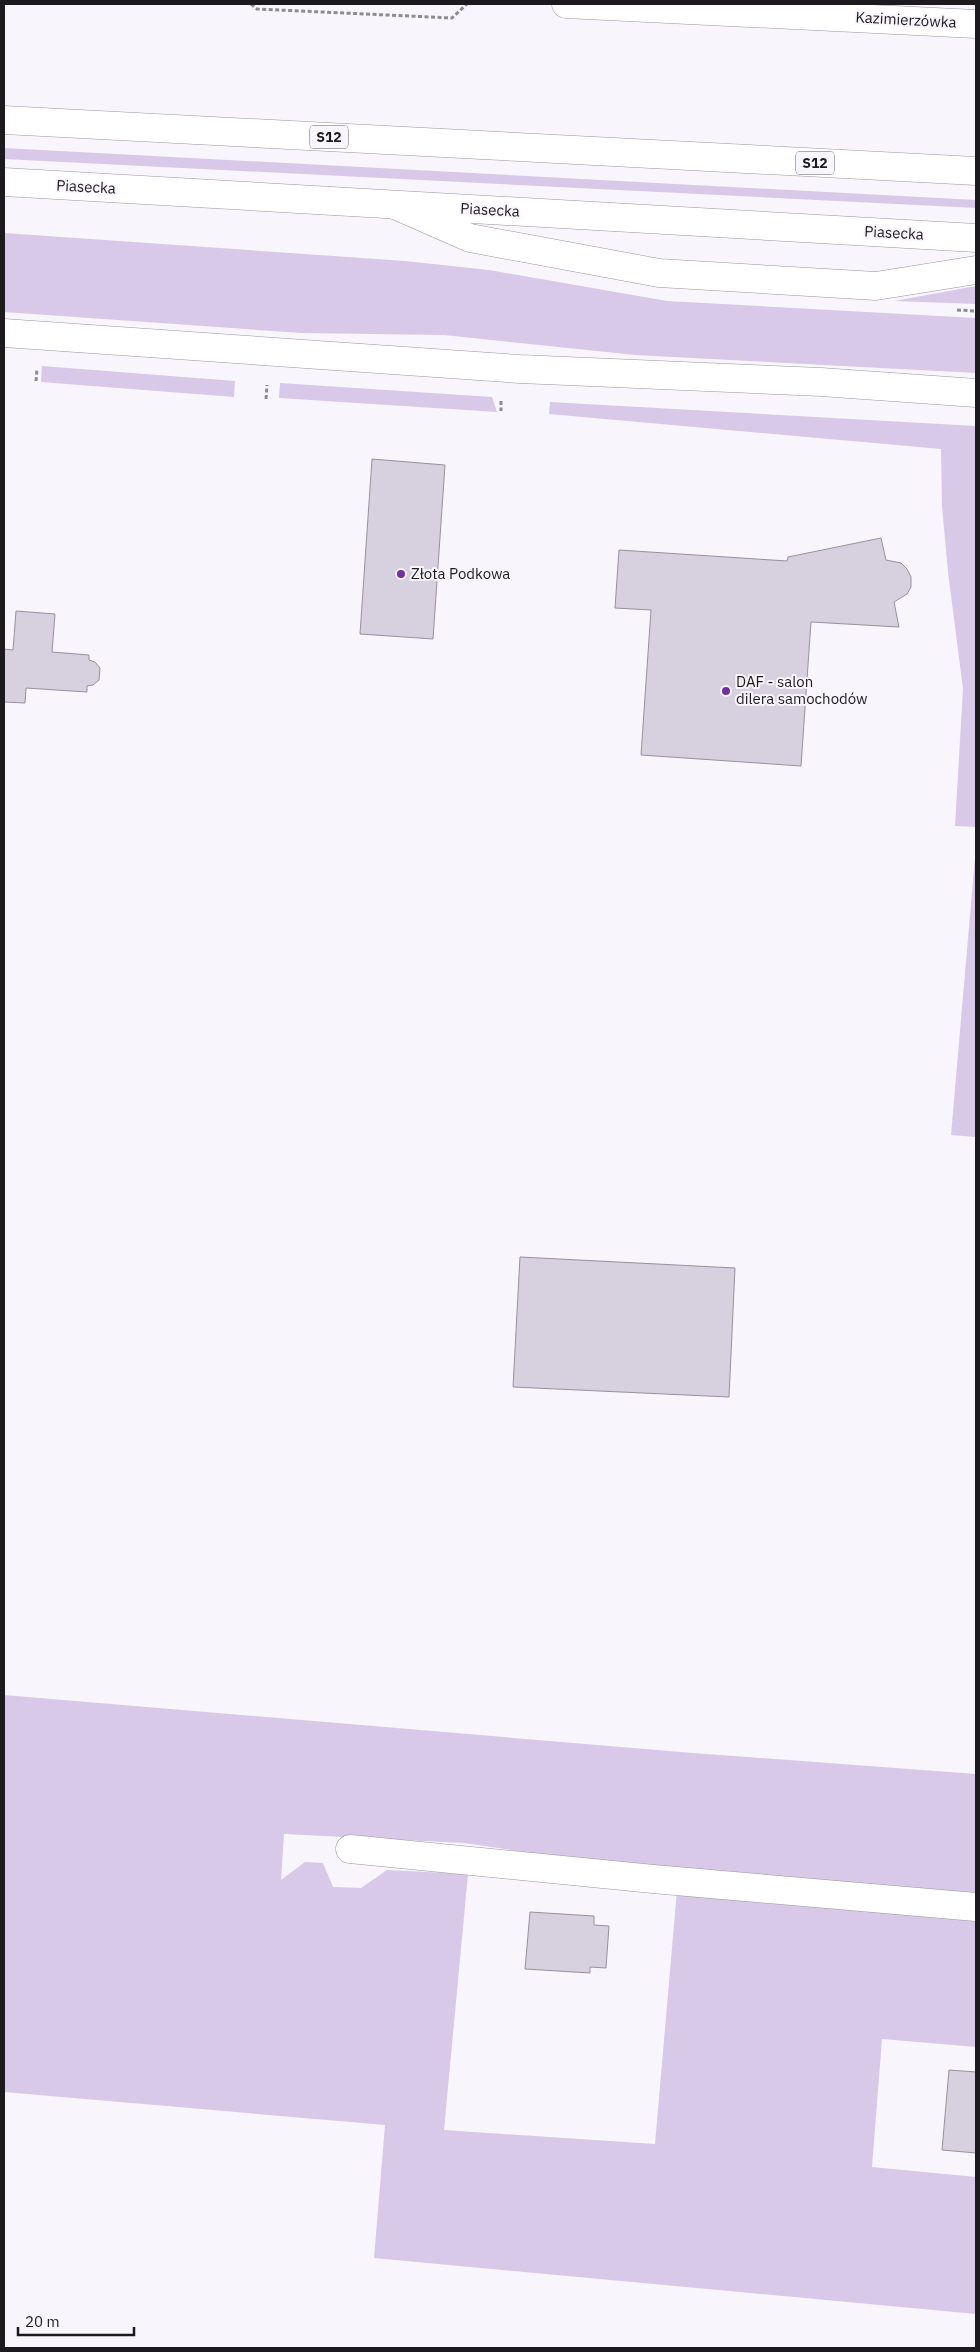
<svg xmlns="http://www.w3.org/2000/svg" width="980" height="2352" viewBox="0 0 980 2352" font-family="'IBM Plex Sans',sans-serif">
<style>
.green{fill:#d8c9e9}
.building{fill:#d7d0de;stroke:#97919e}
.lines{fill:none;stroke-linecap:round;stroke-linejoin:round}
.minor-casing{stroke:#9a94a1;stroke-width:29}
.highway-casing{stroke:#9a94a1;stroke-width:29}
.path{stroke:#8d8a90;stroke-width:3;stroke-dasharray:4 2.5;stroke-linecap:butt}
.minor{stroke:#fff;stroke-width:28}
.highway{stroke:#fff;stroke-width:28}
.poi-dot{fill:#712fa3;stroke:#f9f5fd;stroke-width:2}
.labels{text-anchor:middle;stroke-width:4;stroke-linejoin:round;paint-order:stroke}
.shield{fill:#f9f5fd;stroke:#5f5c62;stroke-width:1}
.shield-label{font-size:14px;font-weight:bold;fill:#1d1a1f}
.street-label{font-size:15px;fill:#1d1a1f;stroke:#f9f5fd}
.poi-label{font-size:15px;fill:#1d1a1f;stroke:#f9f5fd;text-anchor:start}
</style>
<rect width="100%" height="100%" fill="#f9f5fd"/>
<!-- green -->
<path class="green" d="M4,148L976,200V208L4,159Z
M4,233L405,261L489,270L667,301L976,318V373L635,355L444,335L301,333L4,312Z
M976,286V304L894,301Z
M42,366L235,381L234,397L41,382Z
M280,383L492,397L497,412L279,398Z
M550,402L976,426V827L955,826L963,689L948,572L942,506L941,449L549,414Z
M976,846V1137L951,1135Z
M4,1695L693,1753L976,1774V1900L680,1875L464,1843L284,1834L281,1880L305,1862L323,1863L333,1887L361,1888L387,1870L468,1874L444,2130L655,2144L677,1890L976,1917V2047L882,2039L872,2167L976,2177V2314L374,2258L385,2125L4,2092Z"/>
<!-- building -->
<path class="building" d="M372,459L445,465L433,639L360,634Z
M881,538L886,560L901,563L907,569L911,577V587L907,594L894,602L899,627L811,622L801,766L641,755L651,610L615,608L619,550L787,561L788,557Z
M16,611L55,614L52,652L89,655V660L95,662L100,668L99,680L93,685L87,686V692L26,688L25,703L4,702V649L13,650Z
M520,1257L735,1268L729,1397L513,1387Z
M530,1912L594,1916V1925L609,1926L606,1968L590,1967V1973L525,1969Z
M949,2070L976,2072V2153L942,2150Z"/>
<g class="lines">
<defs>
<path id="minor" d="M566,4L976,24
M397,206L470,238L659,273L876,286L976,270
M4,333L520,369L821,382L976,393
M350,1849L653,1879L976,1907"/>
<path id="highway" d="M4,120L976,171
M4,182L976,238"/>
</defs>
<!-- minor casing -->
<use href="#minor" class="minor-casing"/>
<!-- highway casing -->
<use href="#highway" class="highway-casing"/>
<!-- path -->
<path class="path" d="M251,4L257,9L452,18L467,4
M957,310L976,311
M36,381L37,369
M266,399L267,385
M501,401V411"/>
<!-- minor -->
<use href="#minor" class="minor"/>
<!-- highway -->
<use href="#highway" class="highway"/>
</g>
<!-- markers -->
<g class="poi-dot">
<circle cx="401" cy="574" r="5"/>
<circle cx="726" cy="691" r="5"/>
</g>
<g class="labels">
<!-- shield labels -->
<g class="shield">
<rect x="310" y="125.5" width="38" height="23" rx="4"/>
<rect x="796" y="151.5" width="38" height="23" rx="4"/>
</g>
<g class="shield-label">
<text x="329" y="142">S12</text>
<text x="815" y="168">S12</text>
</g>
<!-- street labels -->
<g class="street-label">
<text transform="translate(906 20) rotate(3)" y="5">Kazimierzówka</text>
<text transform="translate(86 187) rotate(3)" y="5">Piasecka</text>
<text transform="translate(490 210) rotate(3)" y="5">Piasecka</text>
<text transform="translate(894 233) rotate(3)" y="5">Piasecka</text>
</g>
<!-- poi labels -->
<g class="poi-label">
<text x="411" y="579">Złota Podkowa</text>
<text x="736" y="687">DAF - salon<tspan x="736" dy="17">dilera samochodów</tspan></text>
</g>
</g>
<!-- border -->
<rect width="980" height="2352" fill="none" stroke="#1d1a1f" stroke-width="10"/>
<!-- scale -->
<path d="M18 2327v8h116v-8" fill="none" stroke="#1d1a1f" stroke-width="2.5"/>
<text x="25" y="2327" font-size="15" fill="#1d1a1f" stroke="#f9f5fd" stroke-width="4" paint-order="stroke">20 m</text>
</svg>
